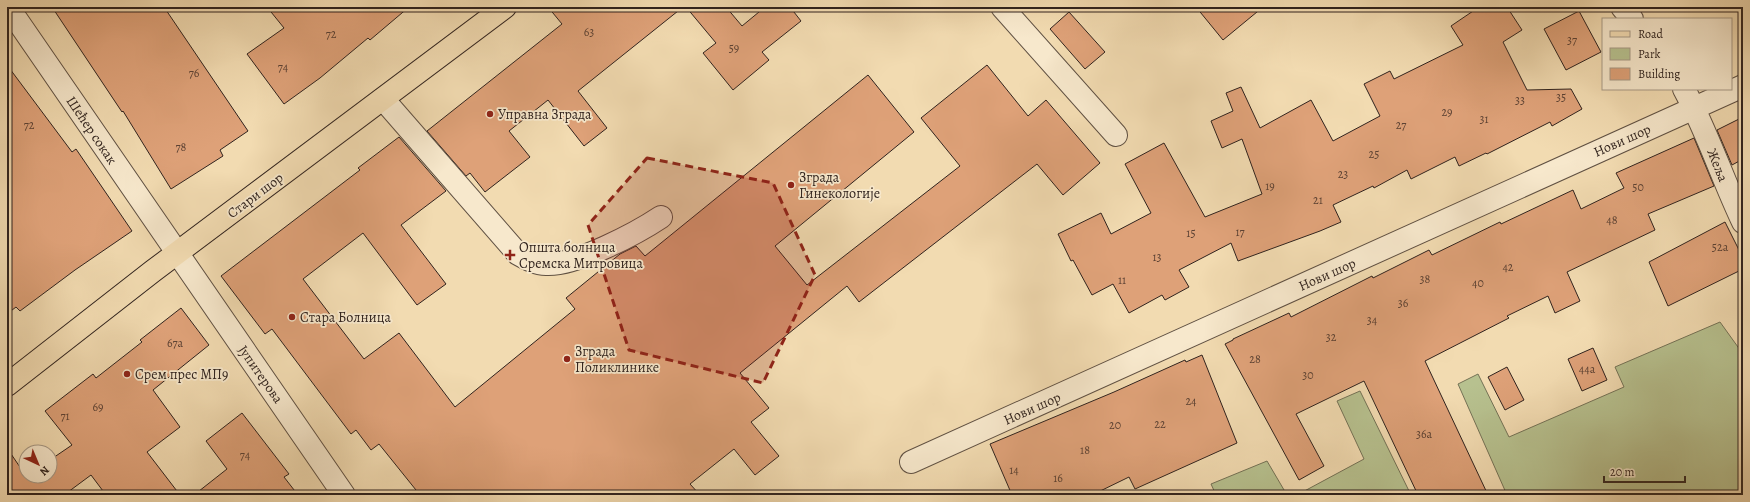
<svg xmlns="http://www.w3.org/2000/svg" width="1750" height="502" viewBox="0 0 1750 502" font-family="Alegreya,serif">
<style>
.green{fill:#b7c18f;stroke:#747256}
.building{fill:#dea178;stroke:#30231e}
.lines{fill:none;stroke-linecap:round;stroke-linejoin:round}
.minor-casing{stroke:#605143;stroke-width:24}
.major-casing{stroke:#30231e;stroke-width:24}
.minor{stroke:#f7e8cc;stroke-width:22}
.major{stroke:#f2dbb1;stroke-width:22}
.marked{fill:#8f2418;fill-opacity:0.2;stroke:#8f2418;stroke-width:3;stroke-dasharray:8 5;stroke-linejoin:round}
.poi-dot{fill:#8f2418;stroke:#f7e8cc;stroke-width:1.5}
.labels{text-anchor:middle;stroke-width:3.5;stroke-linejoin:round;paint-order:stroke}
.number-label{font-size:12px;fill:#5c4234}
.poi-label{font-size:14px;fill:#30231e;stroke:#f7e8cc;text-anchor:start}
.street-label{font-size:14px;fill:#30231e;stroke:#f7e8cc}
</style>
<rect width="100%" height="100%" fill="#f2dbb1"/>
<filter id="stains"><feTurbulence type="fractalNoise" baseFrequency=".005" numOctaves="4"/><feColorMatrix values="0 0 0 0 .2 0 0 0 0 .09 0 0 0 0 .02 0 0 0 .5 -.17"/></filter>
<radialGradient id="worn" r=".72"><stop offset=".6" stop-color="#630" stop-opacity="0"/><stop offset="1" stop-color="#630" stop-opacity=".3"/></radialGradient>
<!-- green -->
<path class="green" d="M1720,322L1743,354V495H1507L1458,384L1478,374L1509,437L1624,387L1615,367Z
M1360,391L1411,495H1297L1364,459L1337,401Z
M1267,461L1287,495H1216L1211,484Z"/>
<!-- building -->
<path class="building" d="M52,7H164L248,131L220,150L223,156L171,189L123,111L122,112Z
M267,7H409L370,40L368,38L320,78L284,104L247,54L284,28Z
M548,7H683L578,91L607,128L584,146L548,100L509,131L530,157L485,192L470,173L466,176L427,131L562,24Z
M686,7H726L742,26L765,7H790L801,21L762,52L769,60L733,90L703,53L716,43Z
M1196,7H1263L1223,40Z
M1479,7H1507L1522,30L1503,42L1527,90L1571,89L1582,109L1552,126L1550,122L1487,154L1486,153L1459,166L1455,157L1411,179L1407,170L1374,188L1373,186L1333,205L1341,222L1320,231L1238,261L1231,243L1179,270L1189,287L1165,300L1162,295L1129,313L1113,284L1092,295L1073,260L1071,261L1058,234L1101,213L1111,234L1151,213L1125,164L1164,143L1205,217L1262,194L1242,139L1222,148L1211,121L1233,111L1226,93L1241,87L1260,128L1311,100L1333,141L1380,116L1364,84L1390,71L1394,79L1463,45L1451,26Z
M1579,11L1601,52L1566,70L1544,29Z
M1069,12L1105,52L1085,69L1050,29Z
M7,65L72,152L76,149L132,231L75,270L20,311L16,307L7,314Z
M987,65L1028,116L1046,100L1100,163L1063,195L1037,164L859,302L847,286L740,373L769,408L751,422L779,456L755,475L734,449L690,484L700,495H420L379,444L371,450L356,430L351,434L272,329L265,334L221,276L360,170L358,168L399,137L446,191L401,225L446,284L417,305L363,233L303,279L364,359L399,333L455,407L575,309L566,298L620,254L636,246L645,256L868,75L914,132L775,246L807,285L960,166L921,118Z
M1743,117V159L1732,165L1717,130Z
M1694,138L1714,186L1648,214L1655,230L1567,272L1580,301L1555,313L1548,296L1507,316L1509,318L1425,361L1488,495H1418L1364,381L1296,414L1324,466L1299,480L1225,344L1233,340V339L1289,313L1291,317L1372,276L1373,278L1429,250L1432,255L1500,222L1501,224L1573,190L1581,209L1624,188L1616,173Z
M1725,222L1743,258V269L1668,306L1649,262Z
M181,308L209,345L153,390L180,427L147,452L180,495H106L91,475L64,495H7V448L26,476H50V460L72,445L45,411L93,374L96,378L142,342L140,340Z
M1593,348L1607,380L1582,391L1568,359Z
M1202,355L1237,443L1135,489L1129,477L1092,495H1012L990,444L1114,392L1185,360L1186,362Z
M1507,367L1524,400L1505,410L1488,377Z
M242,413L289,474L284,477L298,495H194L227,469L206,441Z"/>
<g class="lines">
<defs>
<path id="minor" d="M8,7L344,495
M1002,7L1116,135
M1622,7L1632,19
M1684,89C1707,131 1722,178 1743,222
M383,99L518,254C527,259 536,264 546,264C575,266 637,233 661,217
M911,462L1743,86"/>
<path id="major" d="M7,385L153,271L505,7"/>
</defs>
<!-- minor casing -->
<use href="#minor" class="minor-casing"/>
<!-- major casing -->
<use href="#major" class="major-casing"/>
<!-- minor -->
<use href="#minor" class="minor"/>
<!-- major -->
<use href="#major" class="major"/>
</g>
<!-- marked area -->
<path class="marked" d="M647,158L773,183L815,275L763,383L629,350L588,225Z"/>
<!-- markers -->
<g class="poi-dot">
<circle cx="490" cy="114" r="4"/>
<circle cx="791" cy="185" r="4"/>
<path d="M508 249h4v4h4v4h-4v4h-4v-4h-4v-4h4z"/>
<circle cx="292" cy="317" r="4"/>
<circle cx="567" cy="359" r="4"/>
<circle cx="127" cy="374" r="4"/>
</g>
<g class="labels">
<!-- number labels -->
<g class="number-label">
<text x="589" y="36">63</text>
<text x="331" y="38">72</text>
<text x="1572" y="44">37</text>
<text x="734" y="52">59</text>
<text x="283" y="71">74</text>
<text x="194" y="77">76</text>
<text x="1561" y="101">35</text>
<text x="1520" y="104">33</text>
<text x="1447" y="116">29</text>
<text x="1484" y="123">31</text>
<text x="29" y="129">72</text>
<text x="1401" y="129">27</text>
<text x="181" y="151">78</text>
<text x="1374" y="158">25</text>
<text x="1343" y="178">23</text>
<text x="1270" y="190">19</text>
<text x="1638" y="191">50</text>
<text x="1318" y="204">21</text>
<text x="1612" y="224">48</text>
<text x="1240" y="236">17</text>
<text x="1191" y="237">15</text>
<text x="1720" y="251">52a</text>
<text x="1157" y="261">13</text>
<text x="1508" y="271">42</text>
<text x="1425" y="283">38</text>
<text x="1122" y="284">11</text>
<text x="1478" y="287">40</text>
<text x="1403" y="307">36</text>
<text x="1372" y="324">34</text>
<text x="1331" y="341">32</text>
<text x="175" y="347">67a</text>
<text x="1255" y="363">28</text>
<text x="1587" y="373">44a</text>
<text x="1308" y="379">30</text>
<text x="1191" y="405">24</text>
<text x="98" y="411">69</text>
<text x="65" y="420">71</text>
<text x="1160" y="428">22</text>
<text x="1115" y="429">20</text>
<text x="1424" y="438">36a</text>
<text x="1085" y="454">18</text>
<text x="245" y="459">74</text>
<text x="1014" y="474">14</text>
<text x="1058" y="482">16</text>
</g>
<!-- poi labels -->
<g class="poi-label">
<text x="498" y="119">Управна Зграда</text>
<text x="799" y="182">Зграда<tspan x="799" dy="16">Гинекологије</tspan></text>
<text x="519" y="252">Општа болница<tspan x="519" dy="16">Сремска Митровица</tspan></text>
<text x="300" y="322">Стара Болница</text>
<text x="575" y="356">Зграда<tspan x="575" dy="16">Поликлинике</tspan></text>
<text x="135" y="379">Срем прес МП9</text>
</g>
<!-- street labels -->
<g class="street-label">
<text transform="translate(92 130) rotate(56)" y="5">Шећер сокак</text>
<text transform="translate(1622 140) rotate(-24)" y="5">Нови шор</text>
<text transform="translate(1718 165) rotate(68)" y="5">Жеља</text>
<text transform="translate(255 195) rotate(-37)" y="5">Стари шор</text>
<text transform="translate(1327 274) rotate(-24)" y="5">Нови шор</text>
<text transform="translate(261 374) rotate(55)" y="5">Јупитерова</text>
<text transform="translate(1032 408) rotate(-24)" y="5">Нови шор</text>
</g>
</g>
<!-- margin -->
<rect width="1750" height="502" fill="none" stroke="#f2dbb1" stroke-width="24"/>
<rect x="8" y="8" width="1734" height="486" fill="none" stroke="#30231e" stroke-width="2"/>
<rect x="12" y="12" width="1726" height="478" fill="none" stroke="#30231e"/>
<!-- legend -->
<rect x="1602" y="18" width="130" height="72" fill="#f7e8cc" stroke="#a79986"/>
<rect x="1610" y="31" width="20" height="6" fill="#f2dbb1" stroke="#a79986"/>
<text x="1638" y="38" font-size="12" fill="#30231e">Road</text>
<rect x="1610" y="48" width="20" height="12" fill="#b7c18f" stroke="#a79986"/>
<text x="1638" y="58" font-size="12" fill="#30231e">Park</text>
<rect x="1610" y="68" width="20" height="12" fill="#dea178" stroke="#a79986"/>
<text x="1638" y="78" font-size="12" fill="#30231e">Building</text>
<!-- north arrow -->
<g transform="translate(38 464) rotate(136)"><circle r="19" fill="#f7e8cc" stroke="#a79986"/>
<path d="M0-3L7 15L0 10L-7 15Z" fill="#8f2418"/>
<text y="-6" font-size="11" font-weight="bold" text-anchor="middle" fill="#30231e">N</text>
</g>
<!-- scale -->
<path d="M1604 476v6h81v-6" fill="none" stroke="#30231e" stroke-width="2"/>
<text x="1610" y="476" font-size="12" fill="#30231e" stroke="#f7e8cc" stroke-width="3" paint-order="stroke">20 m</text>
<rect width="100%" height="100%" filter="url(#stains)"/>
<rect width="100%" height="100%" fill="url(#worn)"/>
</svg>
